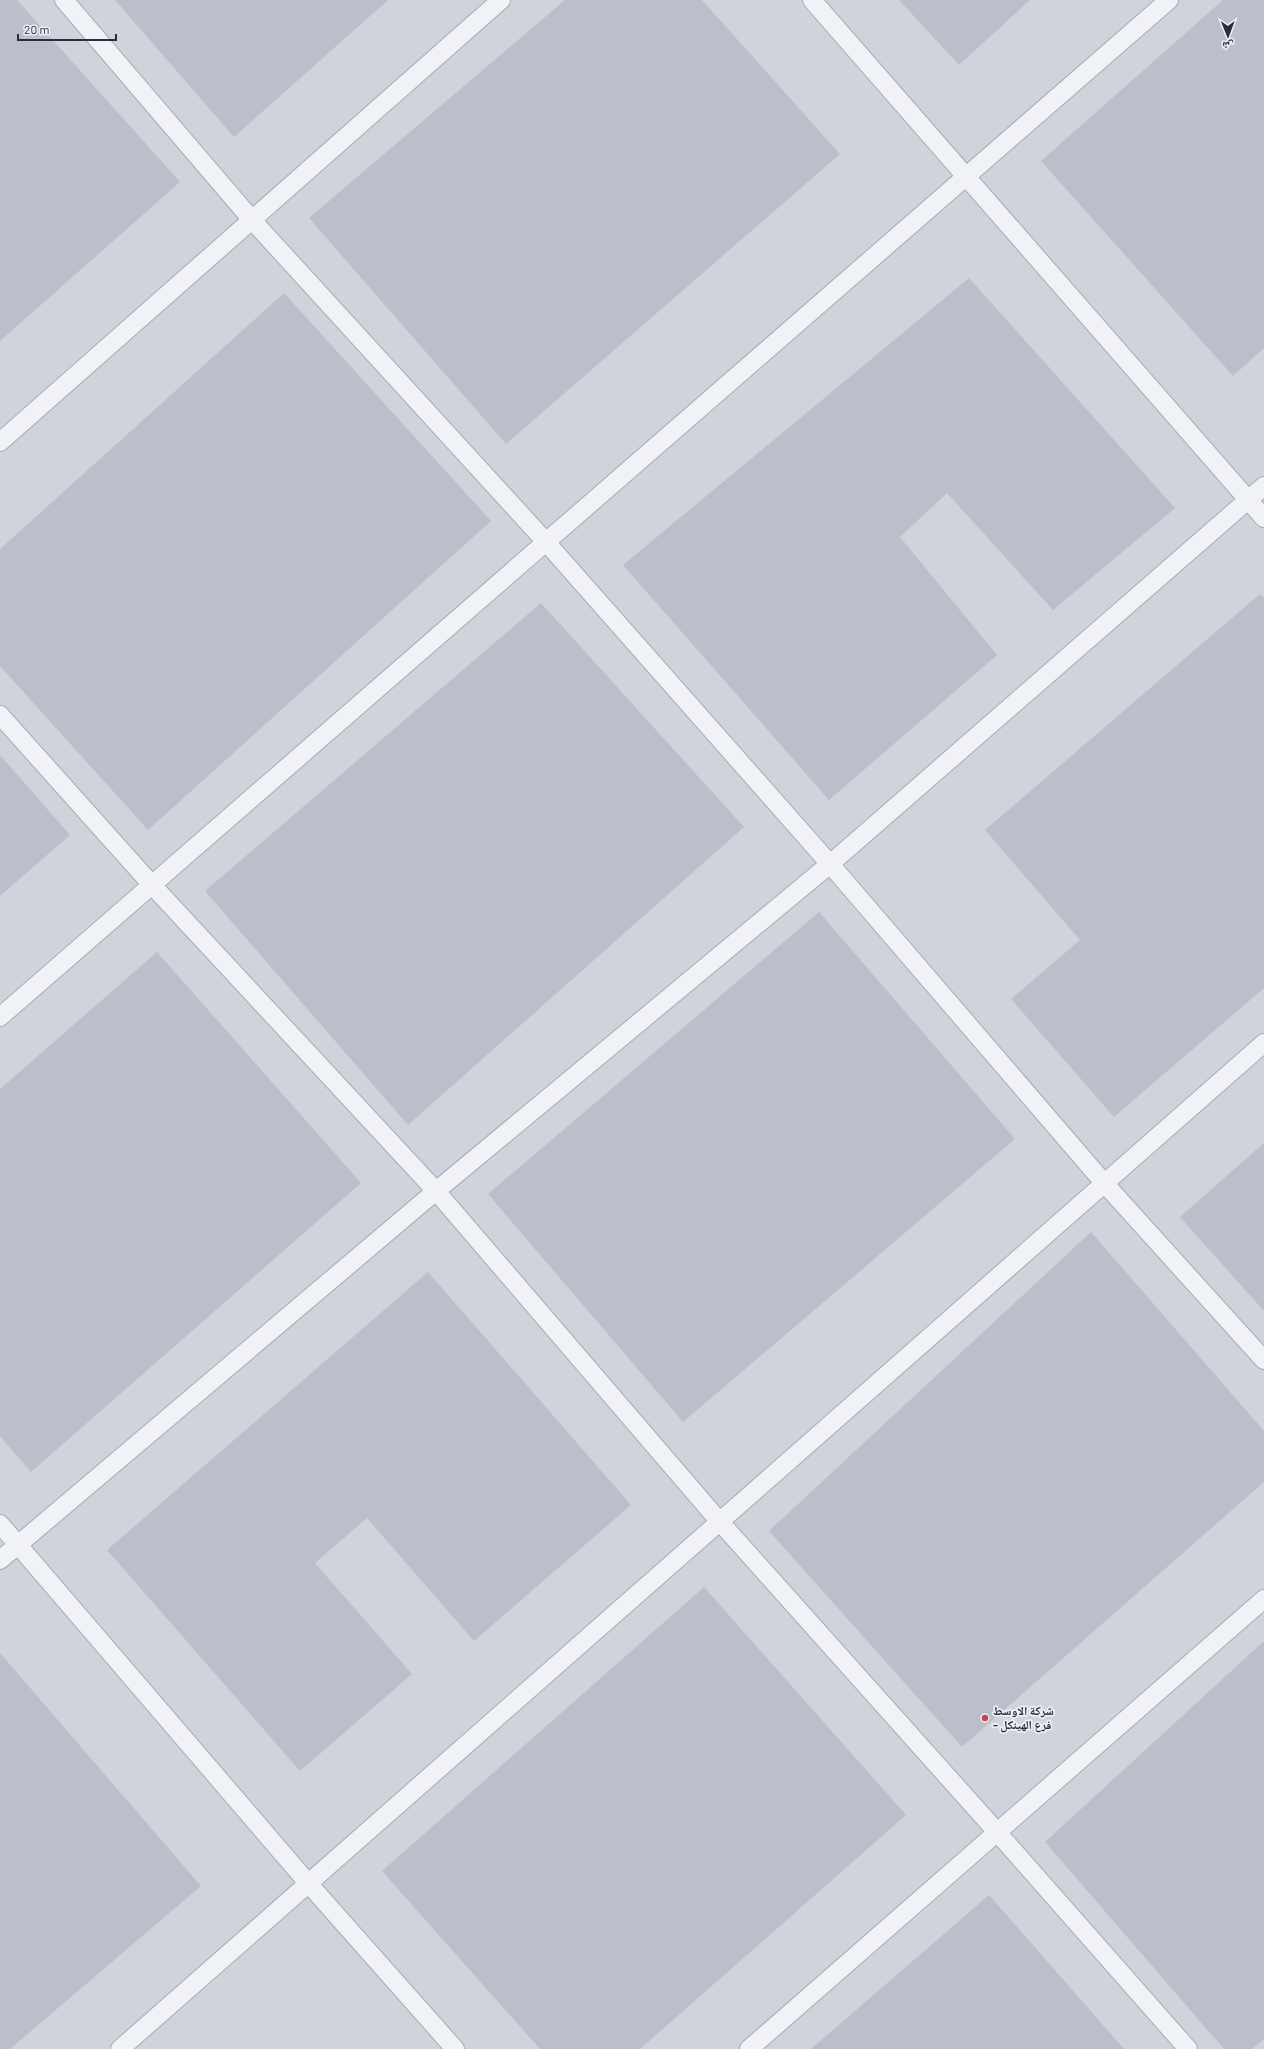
<svg xmlns="http://www.w3.org/2000/svg" width="1264" height="2049" viewBox="0 0 1264 2049" font-family="Barlow,'Noto Naskh Arabic',sans-serif">
<style>
.built{fill:#cfd3dc}
.building{fill:#babfca}
.lines{fill:none;stroke-linecap:round;stroke-linejoin:round}
.lane-casing{stroke:#a6abb4;stroke-width:20}
.lane{stroke:#f0f2f6;stroke-width:18}
.poi-dot{fill:#cf404c;stroke:#eceff5;stroke-width:1.5}
.labels{text-anchor:middle;stroke-width:3.5;stroke-linejoin:round;paint-order:stroke}
.poi-label{font-size:12px;font-weight:bold;fill:#272e3e;stroke:#eceff5;text-anchor:start}
</style>
<rect width="100%" height="100%" fill="#dde1e7"/>
<!-- built -->
<path class="built" d="M0,0H1264V2049H0Z"/>
<!-- building -->
<path class="building" d="M0,0H17L180,182L0,341Z
M115,0H388L234,137Z
M565,0H702L840,154L506,444L309,218Z
M899,0H1030L959,65Z
M1223,0H1264V348L1233,376L1041,161Z
M969,278L1175,508L1053,610L947,493L900,537L997,655L829,800L623,565Z
M284,293L491,521L148,830L0,666V549Z
M1260,594L1264,598V988L1114,1117L1011,999L1080,940L985,830Z
M541,603L744,827L408,1125L205,891Z
M0,755L70,835L0,896Z
M819,912L1015,1139L683,1422L488,1194Z
M157,952L361,1183L31,1472L0,1436V1089Z
M1264,1143V1311L1180,1217Z
M1091,1232L1264,1431V1482L962,1747L769,1531Z
M428,1272L631,1505L474,1641L367,1518L315,1563L412,1674L300,1771L107,1550Z
M704,1587L906,1815L640,2049H540L382,1871Z
M1264,1641V2039L1252,2049H1224L1045,1842Z
M0,1653L201,1886L10,2049H0Z
M989,1895L1124,2049H811Z"/>
<g class="lines">
<defs>
<path id="lane" d="M64,0L252,220L546,542L830,864L1105,1184L1264,1360
M812,0L1264,518
M0,442L501,0
M0,715L152,885L436,1191L720,1522L997,1832L1188,2049
M0,1017L1169,0
M0,1524L308,1883L455,2049
M0,1560L436,1191L830,864L1264,486
M120,2049L1264,1043
M749,2049L1264,1599"/>
</defs>
<!-- lane casing -->
<use href="#lane" class="lane-casing"/>
<!-- lane -->
<use href="#lane" class="lane"/>
</g>
<!-- markers -->
<circle class="poi-dot" cx="985" cy="1718" r="4"/>
<g class="labels">
<!-- poi labels -->
<g class="poi-label">
<text x="993" y="1715">شركة الاوسط<tspan x="993" dy="14">- فرع الهينكل</tspan></text>
</g>
</g>
<!-- north arrow -->
<g transform="translate(1228 36) rotate(179)" stroke="#eceff5" stroke-width="3" paint-order="stroke">
<path d="M0-3L7 15L0 10L-7 15Z" fill="#272e3e"/>
<text y="-6" font-size="11" font-weight="bold" text-anchor="middle" fill="#272e3e">ش</text>
</g>
<!-- scale -->
<path d="M18 34v6h98v-6" fill="none" stroke="#272e3e" stroke-width="2"/>
<text x="24" y="34" font-size="12" fill="#272e3e" stroke="#eceff5" stroke-width="3" paint-order="stroke">20 m</text>
</svg>
